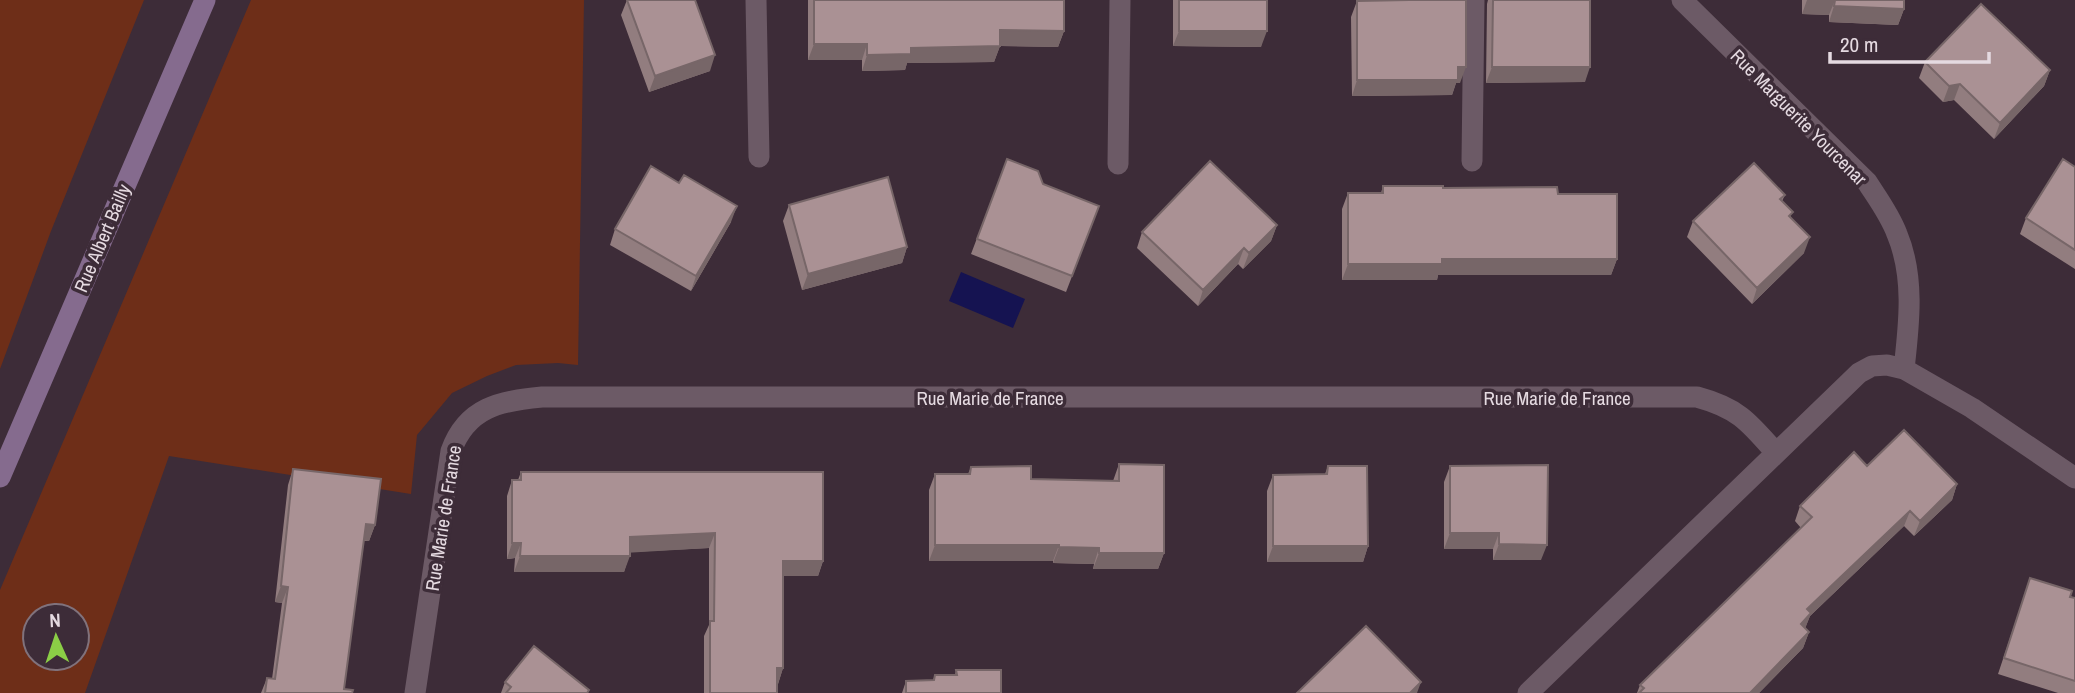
<svg xmlns="http://www.w3.org/2000/svg" width="2075" height="693" viewBox="0 0 2075 693" font-family="'Archivo Narrow',sans-serif">
<style>
.green{fill:#6e2e18;fill-rule:evenodd}
.water{fill:#151351}
.lines{fill:none;stroke-linecap:round;stroke-linejoin:round}
.street{stroke:#6c5a66;stroke-width:21}
.secondary{stroke:#856b8e;stroke-width:21}
.wall{fill:#927d7f}
.shaded-wall{fill:#776668}
.building{fill:#aa9194;stroke:#776668;stroke-width:2}
.labels{text-anchor:middle;stroke-width:7;stroke-linejoin:round;paint-order:stroke}
.street-label{font-size:19px;fill:#e5dae1;stroke:#3d2c38}
</style>
<rect width="100%" height="100%" fill="#3d2c38"/>
<!-- green -->
<path class="green" d="M0,0H144L51,231L0,369Z
M251,0H584L578,365L558,363L516,365L487,376L452,393L417,435L411,494L169,456L85,693H0V590ZM35,616H77V658H35Z"/>
<!-- water -->
<path class="water" d="M961,272L1025,299L1013,328L949,301Z"/>
<g class="lines">
<!-- street -->
<path class="street" d="M756,0L759,157
M1682,0L1867,182C1878,199 1890,215 1897,234C1915,277 1909,325 1904,369
M1472,161L1474,0
M1118,164L1120,0
M415,693L451,451C467,407 500,401 542,397H1697C1738,408 1749,422 1776,453
M1528,693L1859,373L1872,366L1887,365L1904,369L1972,408L2075,478"/>
<!-- secondary -->
<path class="secondary" d="M0,477L205,0"/>
</g>
<!-- wall -->
<path class="wall" d="M627,0L710,71L649,92L621,15Z
M808,0H1064V31L1058,47L1000,46L994,62L907,63L905,70L862,71V60H808Z
M1173,0H1267L1261,47L1173,46Z
M1488,0H1590L1585,82L1486,83L1487,4Z
M1802,0H1904V9L1898,25L1829,22V15L1802,14Z
M1357,1L1460,83H1456L1452,95L1352,96L1351,17Z
M1925,62L2050,70L2044,86L1994,139L1954,100L1943,102L1919,78Z
M1007,159L1043,184L1099,206L1066,292L971,254Z
M2075,167V269L2020,234L2026,218Z
M1383,186L1558,194L1617,259L1611,275H1438L1437,280H1342V209L1348,193H1381Z
M1785,195L1782,201L1791,217L1804,253L1752,304L1687,237L1693,221Z
M789,205L907,247L902,263L802,290L783,221Z
M731,222L691,291L610,245L615,229Z
M1277,225L1271,241L1243,269L1238,264L1198,306L1137,248L1142,232Z
M1119,464L1164,553L1158,569H1093L1094,564L1053,563V561H929V490L935,474H968L971,467L1031,479L1113,481Z
M1328,466L1368,546L1363,562H1267V491L1273,475L1325,474Z
M1450,466L1541,560H1493V549H1444V482Z
M1867,466L1957,484L1952,500L1914,536L1904,526L1810,616L1805,628L1809,632L1803,648L1759,693H1637L1640,685L1801,528L1795,521L1800,506Z
M293,469L375,525L369,541H364L344,689L352,693H261L267,678L272,679L282,603L275,602L288,485Z
M521,472L823,561L818,576H783V668L778,684H777V693H704V636L709,625V548L630,552L624,572H514L515,558L507,559V496L512,480H518Z
M2030,578L2075,598V693H2058L1998,674Z
M956,670L1001,693H902L906,681L933,680L935,675H955Z
M505,682L589,690L588,693H501Z"/>
<!-- shaded-wall -->
<path class="shaded-wall" d="M1807,0H1835L1829,15L1802,14Z
M1834,6L1904,9L1898,25L1829,22Z
M1000,30L1064,31L1058,47L1000,46L994,62L907,63L905,70L862,71L867,55L911,48Z
M1179,31H1267L1261,47L1173,46Z
M814,44H867L862,60H808Z
M715,55L710,71L649,92L655,76Z
M1458,67H1466L1460,83H1456L1452,95L1352,96L1357,80Z
M1492,67H1590L1585,82L1486,83Z
M2050,70L2044,86L1994,139L2000,123Z
M1960,84L1954,100L1943,102L1949,86Z
M737,206L731,222L691,291L696,276Z
M1277,225L1271,241L1243,269L1249,253Z
M1810,237L1804,253L1752,304L1757,288Z
M907,247L902,263L802,290L808,274Z
M1244,248L1238,264L1198,306L1203,290Z
M1442,259H1617L1611,275H1438L1437,280H1342L1348,264Z
M1957,484L1952,500L1914,536L1920,521Z
M1910,511L1904,526L1810,616L1805,629L1795,639L1807,609Z
M366,524L375,525L369,541L360,540Z
M715,533L709,548L624,553L630,537Z
M1450,533H1499L1493,549H1444Z
M512,543H521L515,558L507,559Z
M1499,544L1547,545L1541,560H1493Z
M935,545H1059L1053,561H929Z
M1273,546H1368L1363,562H1267Z
M1059,547L1099,548L1094,564L1053,563Z
M1099,553H1164L1158,569H1093Z
M520,556H630L624,572H514Z
M783,561H823L818,576H777Z
M281,586L288,587L282,603L275,602Z
M1809,632L1803,648L1759,693H1750Z
M777,668H783L778,684L771,683Z
M1421,682L1417,693H1410Z"/>
<!-- building -->
<path class="building" d="M627,0H695L715,55L655,76Z
M814,0H1064V31L1000,30V46L911,48V54L867,55V44H814Z
M1179,0H1267V31H1179Z
M1409,0H1466V67H1458V80H1357V1Z
M1493,0H1590V67H1492Z
M1835,0H1904V9L1834,6Z
M1981,4L2050,70L2000,123L1960,84L1949,86L1925,62Z
M1007,159L1038,171L1043,184L1099,206L1072,276L977,239Z
M2063,159L2075,167V250L2026,218Z
M1210,161L1277,225L1249,253L1244,248L1203,290L1142,232Z
M1754,163L1785,195L1780,199L1793,212L1789,216L1810,237L1757,288L1693,221Z
M651,166L679,183L684,175L737,206L696,276L615,229Z
M888,177L907,247L808,274L789,205Z
M1383,186H1443V188L1557,187L1558,194H1617V259H1442V264H1348V193H1383Z
M1904,430L1957,484L1920,521L1910,511L1807,609L1811,613L1801,624L1809,632L1750,693H1639L1644,688L1640,685L1812,517L1800,506L1854,452L1867,466Z
M1119,464L1164,465V553H1099V548L1059,547V545H935V474H970L971,467L1031,466V479L1119,481Z
M1548,465L1547,545L1499,544V533H1450V466Z
M1328,466H1367L1368,546H1273V475L1327,474Z
M293,469L381,479L375,525L366,524L344,689L353,690L352,693H265L267,678L275,679L288,587L281,586Z
M521,472H823V561H783V668H777V693H710V621H714L715,533L630,537V556H520L521,543H512V480H521Z
M2030,578L2072,591L2070,597L2075,598V681L2004,658Z
M1366,626L1421,682L1410,693H1297Z
M534,646L589,690L587,693H506L511,687L505,682Z
M956,670H1001V693H906V681L934,680L935,675H957Z"/>
<g class="labels">
<!-- street labels -->
<g class="street-label">
<text transform="translate(1799 117) rotate(45)" y="7">Rue Marguerite Yourcenar</text>
<text transform="translate(102 238) rotate(-67)" y="7">Rue Albert Bailly</text>
<text x="990" y="405">Rue Marie de France</text>
<text x="1557" y="405">Rue Marie de France</text>
<text transform="translate(443 518) rotate(-81)" y="7">Rue Marie de France</text>
</g>
</g>
<!-- north arrow -->
<g transform="translate(56 637) rotate(357)"><circle r="33" fill="#3d2c38" stroke="#80727c" stroke-width="2"/>
<path d="M0-5L12 26L0 18L-12 26Z" fill="#8bce46"/>
<text y="-10" font-size="19" font-weight="bold" text-anchor="middle" fill="#e5dae1">N</text>
</g>
<!-- scale -->
<path d="M1830 52v10h159v-10" fill="none" stroke="#e5dae1" stroke-width="3.5"/>
<text x="1840" y="52" font-size="21" fill="#e5dae1" stroke="#3d2c38" stroke-width="5" paint-order="stroke">20 m</text>
</svg>
